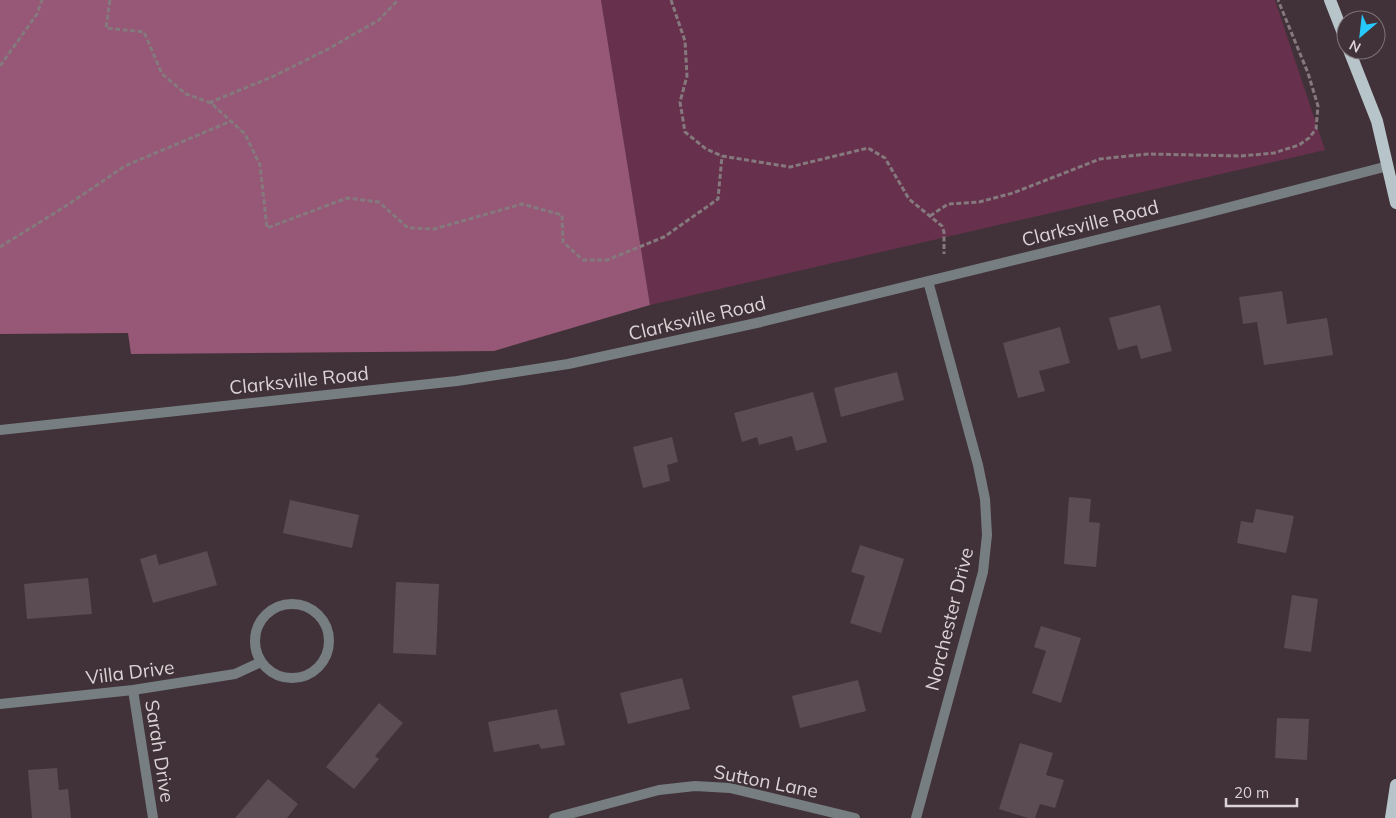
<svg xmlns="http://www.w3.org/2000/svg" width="1396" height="818" viewBox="0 0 1396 818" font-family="Mulish,sans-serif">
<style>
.green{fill:#67314d}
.forest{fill:#965876}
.building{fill:#5a4c52}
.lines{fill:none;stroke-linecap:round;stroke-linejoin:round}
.path{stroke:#85797e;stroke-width:3;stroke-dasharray:5 2.5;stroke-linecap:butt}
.street{stroke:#777e81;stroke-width:10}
.primary{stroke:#b7c5cb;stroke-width:12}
.labels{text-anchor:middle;stroke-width:4;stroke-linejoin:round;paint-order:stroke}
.street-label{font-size:19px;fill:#dbd3d6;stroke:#403238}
</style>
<rect width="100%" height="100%" fill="#403238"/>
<!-- green -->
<path class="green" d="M601,0H1275L1325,150L650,305Z"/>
<!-- forest -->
<path class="forest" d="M0,0H601L650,305L494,351L131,354L128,333L0,334Z"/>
<!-- building -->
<path class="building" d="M1282,291L1287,324L1327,318L1333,355L1264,365L1257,322L1243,324L1239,297Z
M1160,305L1172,351L1141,359L1137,345L1118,350L1109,318Z
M1060,327L1070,363L1039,371L1045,391L1018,398L1003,343Z
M897,372L904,400L841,417L834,388Z
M813,392L827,442L796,451L792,436L759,445L757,437L742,442L734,413Z
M672,437L678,462L667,465L670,481L643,488L633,447Z
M1069,497L1091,499L1089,522L1100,523L1096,567L1064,564Z
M290,500L359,515L352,548L283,533Z
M1256,509L1294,516L1286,553L1237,543L1241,521L1253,523Z
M860,545L904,559L881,633L850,623L865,576L851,572Z
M207,551L217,585L153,603L140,559L156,554L159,565Z
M88,578L92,614L27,619L24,584Z
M396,582L439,584L436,655L393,653Z
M1292,595L1318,599L1311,652L1284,648Z
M1041,626L1081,638L1061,703L1032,693L1046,651L1034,647Z
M682,678L690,709L628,724L620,693Z
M858,680L866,711L800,728L792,696Z
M379,703L403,723L375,756L379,759L354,789L326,767Z
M557,709L565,745L541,749L539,744L494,752L488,722Z
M1277,718L1309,719L1307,760L1275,758Z
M1020,743L1053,753L1046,775L1064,780L1055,808L1040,804L1035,818H1028L999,809Z
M57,768L59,790L68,789L71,818H32L28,770Z
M268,779L298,804L287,818H235Z"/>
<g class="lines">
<!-- path -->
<path class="path" d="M110,0L106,28L144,32L162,74L186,94L211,103L245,134L260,165L267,228L347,198L379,202L408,228L434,229L522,204L562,215L563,242L583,260H607L664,237L718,199L722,156
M671,0L685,41L687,76L680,102L685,132L706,149L722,156L790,167L868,148L885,158L909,199L942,226L944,232V254
M0,66L37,14L42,0
M212,104L211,102L274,76L328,49L379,20L398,0
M930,216L948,204L979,202L1013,193L1100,159L1149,154L1241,156L1274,153L1299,145L1309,138L1316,129L1318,106L1308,73L1278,0
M0,247L69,204L125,166L231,121"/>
<!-- street -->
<path class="street" d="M0,430L457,381L568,364L761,322L1199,215L1388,166
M255 641a37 37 0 1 1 74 0a37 37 0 1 1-74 0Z
M133,690L153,818
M0,704L133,690L235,674L261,662
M554,818L659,790L695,786L730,788L855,818
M916,818L983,572L987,535L985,499L978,465L928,281"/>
<!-- primary -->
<path class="primary" d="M1330,0L1346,41
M1349,50L1377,121L1396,203
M1391,818L1396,785"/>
</g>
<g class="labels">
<!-- street labels -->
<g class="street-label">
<text transform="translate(1090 223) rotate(-14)" y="7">Clarksville Road</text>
<text transform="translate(697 318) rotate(-13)" y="7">Clarksville Road</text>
<text transform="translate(299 380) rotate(-6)" y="7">Clarksville Road</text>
<text transform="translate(949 619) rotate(-76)" y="7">Norchester Drive</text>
<text transform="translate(130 672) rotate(-7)" y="7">Villa Drive</text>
<text transform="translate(160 751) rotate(81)" y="7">Sarah Drive</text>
<text transform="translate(766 781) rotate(11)" y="7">Sutton Lane</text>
</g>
</g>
<!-- north arrow -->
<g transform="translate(1361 35) rotate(208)"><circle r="24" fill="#403238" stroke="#7e7277"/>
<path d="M0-4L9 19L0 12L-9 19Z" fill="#26c9fe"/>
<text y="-8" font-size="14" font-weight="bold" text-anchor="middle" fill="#dbd3d6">N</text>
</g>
<!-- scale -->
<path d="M1226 798v8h71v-8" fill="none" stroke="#dbd3d6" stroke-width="2.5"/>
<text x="1234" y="798" font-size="15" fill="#dbd3d6" stroke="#403238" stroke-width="4" paint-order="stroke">20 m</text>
</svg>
